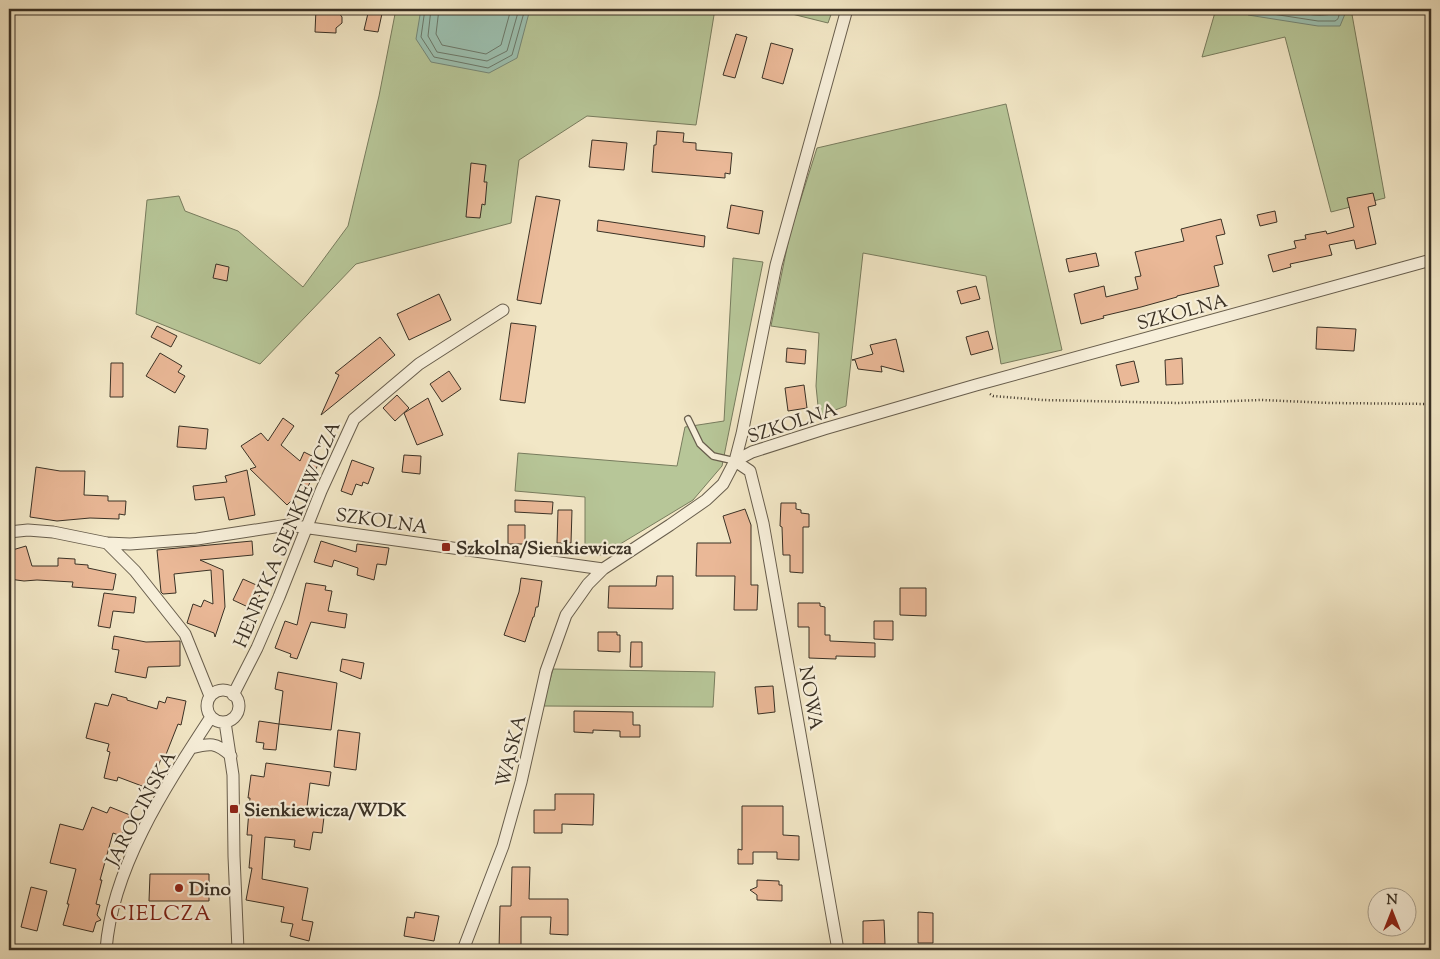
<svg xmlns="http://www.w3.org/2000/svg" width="1440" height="959" viewBox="0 0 1440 959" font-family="'Sorts Mill Goudy',serif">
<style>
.green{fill:#b7c698;stroke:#787c5e}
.water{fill:#9cc0b0;stroke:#758778}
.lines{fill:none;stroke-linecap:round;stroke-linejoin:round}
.shore{stroke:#6b786a;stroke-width:1}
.building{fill:#eab897;stroke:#3a3125}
.service-casing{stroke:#685e4d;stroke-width:8}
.minor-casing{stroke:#685e4d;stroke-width:13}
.path{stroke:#3a3125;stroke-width:2.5;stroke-dasharray:1 2.5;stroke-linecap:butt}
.service{stroke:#f7efda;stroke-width:5.5}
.minor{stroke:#f7efda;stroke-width:11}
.poi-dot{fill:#8f2418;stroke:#f7efda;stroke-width:2}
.labels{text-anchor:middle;stroke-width:4.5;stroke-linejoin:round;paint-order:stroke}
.street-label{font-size:19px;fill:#3a3125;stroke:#f7efda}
.poi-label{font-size:19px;font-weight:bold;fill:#3a3125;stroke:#f7efda;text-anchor:start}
.quarter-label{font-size:21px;letter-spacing:1px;fill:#7a1f14;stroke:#f7efda}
</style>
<rect width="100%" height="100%" fill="#f2e7c6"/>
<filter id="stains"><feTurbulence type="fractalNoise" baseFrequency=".004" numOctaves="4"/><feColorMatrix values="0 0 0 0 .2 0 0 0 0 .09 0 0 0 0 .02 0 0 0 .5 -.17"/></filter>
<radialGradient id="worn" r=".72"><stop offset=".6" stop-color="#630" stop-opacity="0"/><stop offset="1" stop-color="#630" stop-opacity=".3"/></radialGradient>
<!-- green -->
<path class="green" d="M396,9H715L696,125L587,116L519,160L511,223L356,264L260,364L136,314L147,200L179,196L185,211L238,231L303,287L348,226L379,96Z
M772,9H833L828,23Z
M1216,9H1351L1385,198L1331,212L1285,37L1202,57Z
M1006,104L1062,350L1001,364L986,276L863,253L846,406L819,416L816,386L819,333L771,326L790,233L817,148Z
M733,258L763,262L722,466L693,500L602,555L585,553V497L515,491L518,453L677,466L685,427L724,421Z
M553,669L715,672L713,707L543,706Z"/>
<!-- water -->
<path class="water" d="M421,9H530L517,58L489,73L431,62L416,39Z
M1245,9H1343L1345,14L1340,26H1318L1248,15Z"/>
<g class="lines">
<!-- shore -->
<path class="shore" d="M425,9L421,37L434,57L488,68L512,55L525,9
M431,9L428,36L437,52L487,61L507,51L519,9
M439,9L436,34L442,45L486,54L501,45L511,9
M1251,9L1253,11L1318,21H1335C1340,19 1339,13 1339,9
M1279,9C1292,11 1321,19 1333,13V9"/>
</g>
<!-- building -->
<path class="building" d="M316,9H336L342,17V23L336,28V33L315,32Z
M369,9H383L378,32L364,30Z
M736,34L747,37L735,78L723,75Z
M771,43L793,49L783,84L762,78Z
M657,131L684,133L683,142L696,143V150L732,153L730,174L725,173V178L652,172L654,145H656Z
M592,140L627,143L624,170L589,167Z
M471,163L486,165L484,182H487L485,205L482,204L480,218L466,217Z
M1373,193L1376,205L1368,207L1376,244L1356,249L1354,240L1329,245L1332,255L1290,264L1291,267L1273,272L1268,255L1296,248L1294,241L1306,239L1305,235L1326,231L1327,234L1354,227L1347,198Z
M536,196L560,200L541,304L517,300Z
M731,205L763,211L759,234L727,228Z
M1275,211L1277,222L1260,226L1257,215Z
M1221,219L1225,234L1216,236L1223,264L1214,266L1219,286L1177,296V297L1141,307L1103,316L1104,318L1081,324L1074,294L1104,286L1106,297L1138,289L1135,277L1141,276L1135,252L1184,241L1181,229Z
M598,220L705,236L704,247L597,231Z
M1096,253L1099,266L1069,272L1066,259Z
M216,264L229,267L227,281L213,278Z
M976,286L980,299L961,304L957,291Z
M439,294L451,320L409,340L397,314Z
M511,323L536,326L525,403L500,400Z
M157,326L177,336L171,347L151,337Z
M1317,327L1356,329L1354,351L1316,349Z
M988,331L993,349L971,355L966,337Z
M380,337L395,355L321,415L339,375L335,373Z
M896,339L904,372L881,366L882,372L858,369L855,360H852L873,354L870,345Z
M787,348L806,350L805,364L786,362Z
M160,353L182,366L178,372L185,376L175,393L146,376Z
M1182,358L1183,384L1166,385L1165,360Z
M1134,361L1139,382L1121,386L1116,365Z
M111,363H123V397H110Z
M449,371L461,389L442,402L430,384Z
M804,385L807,408L788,411L785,388Z
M397,395L409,408L395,421L383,408Z
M428,398L443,435L417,445L404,413Z
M283,418L294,426L281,445L300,461L304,452L320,460L307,489L294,502L292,500L287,505L250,469L256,467L241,446L261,433L268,441Z
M179,426L208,429L206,449L177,447Z
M404,455L421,456L420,474L402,472Z
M352,460L374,468L368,484L363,482L362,486L356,484L352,495L341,491Z
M36,467L60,471H85L84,495L108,496V501H126L125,515L119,514V519L90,518L57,521L30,517Z
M247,470L255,515L229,520L224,497L195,500L193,486L227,482L225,476Z
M515,500L553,502L552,514L515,512Z
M781,503H796V509L801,510V513L809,514V527H803V573L790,572V555H783L782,527L780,526Z
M745,509L751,525V585H758L757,610H734L735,576H696L697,543H731L723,516Z
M558,510H572L571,543H557Z
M508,525H525V544H508Z
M252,541L253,555L200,560L223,570L225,607L215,637L214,633L187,623L193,604L201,607L204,600L213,604L211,570L174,574L176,593L163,594L161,592L157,550Z
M321,541L356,552L357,544L389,548L386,565L377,564L374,580L357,575L358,568L334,560L332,567L314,562Z
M26,546L32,566H58V558L75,559V564L88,565V568L116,574L113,590L72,587L73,582L37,580L24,581L9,579V551Z
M657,576H673V609L608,608L609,586H656Z
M521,578L542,581L538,607H536L534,617H533L525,642L504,635L519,592Z
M243,579L263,588L255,605L250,602L248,607L233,600Z
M306,583L326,586L325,590L332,591L328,611L347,614L345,628L311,622L297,659L290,657L291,654L275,648L285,621L297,625Z
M900,588H926V616L900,615Z
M104,593L136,597L134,613L113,611L110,628L98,626Z
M798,603H820V606L825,607V635H830V641L875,643V657L836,656V659L809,658V627H798Z
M874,621H893V640L874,639Z
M598,632H617V635H620V652L598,651Z
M114,636L146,642L180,641V666L148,667L146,678L115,672L119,650L112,649Z
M631,642H642V667H630Z
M342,659L364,663L361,679L340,671Z
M278,672L337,683L331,730L279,724L283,691L275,689Z
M773,686L775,712L758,714L755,687Z
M112,694L127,698V700L157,709L159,701L165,703L167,697L186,701L181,725L178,724L165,757L162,756L150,789L118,777L117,781L104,778L110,752L107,751L109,744L86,738L95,703L108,706Z
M574,711L633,712V725H640V737H620V731L593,730V733L574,732Z
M259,721L279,724L276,750L263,749L264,743L256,742Z
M338,730L360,733L356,770L334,767Z
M266,763L331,772L329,786L310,783L306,815L324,817L322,833L313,832L310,850L294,847L295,840L265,837L262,879L308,888L302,920L313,922L309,941L290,936L293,924L281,922L284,907L246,900L252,868H249L252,835H247L250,798H248L251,775L264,777Z
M555,794H594L593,825L562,824V833H534V810H555Z
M742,806H783V835L799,836V860L777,859V852H753V864H738V849L742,850Z
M92,807L107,813L110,807L130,815L121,836L113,833L100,880H102L96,904L100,905L97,915L101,920L96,922L93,932L63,925L69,904H67L76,869L50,863L60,824L83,830Z
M512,867H530L529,899H568V935L550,934L551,917H521V950H499L500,906H511Z
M150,874H209V901H149Z
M757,880L779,881V885H782V901L757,900V895L750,890L757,887Z
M31,887L47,891L37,931L21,927Z
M415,912L439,916L434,941L404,936L407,917L414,918Z
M918,912L933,913V943H918Z
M884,920L885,944H863V921Z"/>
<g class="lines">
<defs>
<path id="service" d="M688,419L700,444L713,456L735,461"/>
<path id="minor" d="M735,461L750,471L763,523L838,950
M735,461L742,434L776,265L847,9
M9,532L28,530L53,532L107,543L130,544L197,539L288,525L603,569
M107,543L135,571L185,634L210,696
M207 706a16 16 0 1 1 32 0a16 16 0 1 1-32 0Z
M233,695L257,648L279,597L321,491L354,419L419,364L503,310
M225,722L233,775L234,856L238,950
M191,748C210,743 216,742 231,756
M106,950C112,867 166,786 211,717
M463,950L503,846L521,782L546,671L566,615L588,584L603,569L670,525L706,500L723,484L735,461L752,452L824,429L976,385L1431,260"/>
</defs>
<!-- service casing -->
<use href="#service" class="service-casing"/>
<!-- minor casing -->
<use href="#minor" class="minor-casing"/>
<!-- path -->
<path class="path" d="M990,394L993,396L1043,400L1178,403L1262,400L1330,403L1431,404"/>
<!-- service -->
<use href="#service" class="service"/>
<!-- minor -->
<use href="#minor" class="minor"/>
</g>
<!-- markers -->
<g class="poi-dot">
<rect x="441" y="542" width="10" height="10" rx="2.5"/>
<rect x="229" y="804" width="10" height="10" rx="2.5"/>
<circle cx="179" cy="888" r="5"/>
</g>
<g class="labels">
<!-- street labels -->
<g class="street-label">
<text transform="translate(1182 311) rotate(-15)" y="7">SZKOLNA</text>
<text transform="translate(792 422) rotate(-18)" y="7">SZKOLNA</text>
<text transform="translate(382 520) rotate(8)" y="7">SZKOLNA</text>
<text transform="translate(286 534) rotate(-67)" y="7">HENRYKA SIENKIEWICZA</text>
<text transform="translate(812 698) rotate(80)" y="7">NOWA</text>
<text transform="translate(510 751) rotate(-76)" y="7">WĄSKA</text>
<text transform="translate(140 808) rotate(-62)" y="7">JAROCIŃSKA</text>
</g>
<!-- poi labels -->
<g class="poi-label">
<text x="456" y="554">Szkolna/Sienkiewicza</text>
<text x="244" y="816">Sienkiewicza/WDK</text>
<text x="189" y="895">Dino</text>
</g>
<!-- quarter labels -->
<g class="quarter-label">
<text x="161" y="920">CIELCZA</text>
</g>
</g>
<!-- margin -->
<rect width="1440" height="959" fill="none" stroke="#f2e7c6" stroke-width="30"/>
<rect x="10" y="10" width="1420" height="939" fill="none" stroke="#3a3125" stroke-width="2.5"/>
<rect x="15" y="15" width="1410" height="929" fill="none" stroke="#3a3125"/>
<!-- north arrow -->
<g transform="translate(1392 912)"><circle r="24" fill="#f7efda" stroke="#aba392"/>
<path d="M0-4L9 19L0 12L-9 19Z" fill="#8f2418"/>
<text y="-8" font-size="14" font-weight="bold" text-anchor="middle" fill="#3a3125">N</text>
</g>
<rect width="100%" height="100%" filter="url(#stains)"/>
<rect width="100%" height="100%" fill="url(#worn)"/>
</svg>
